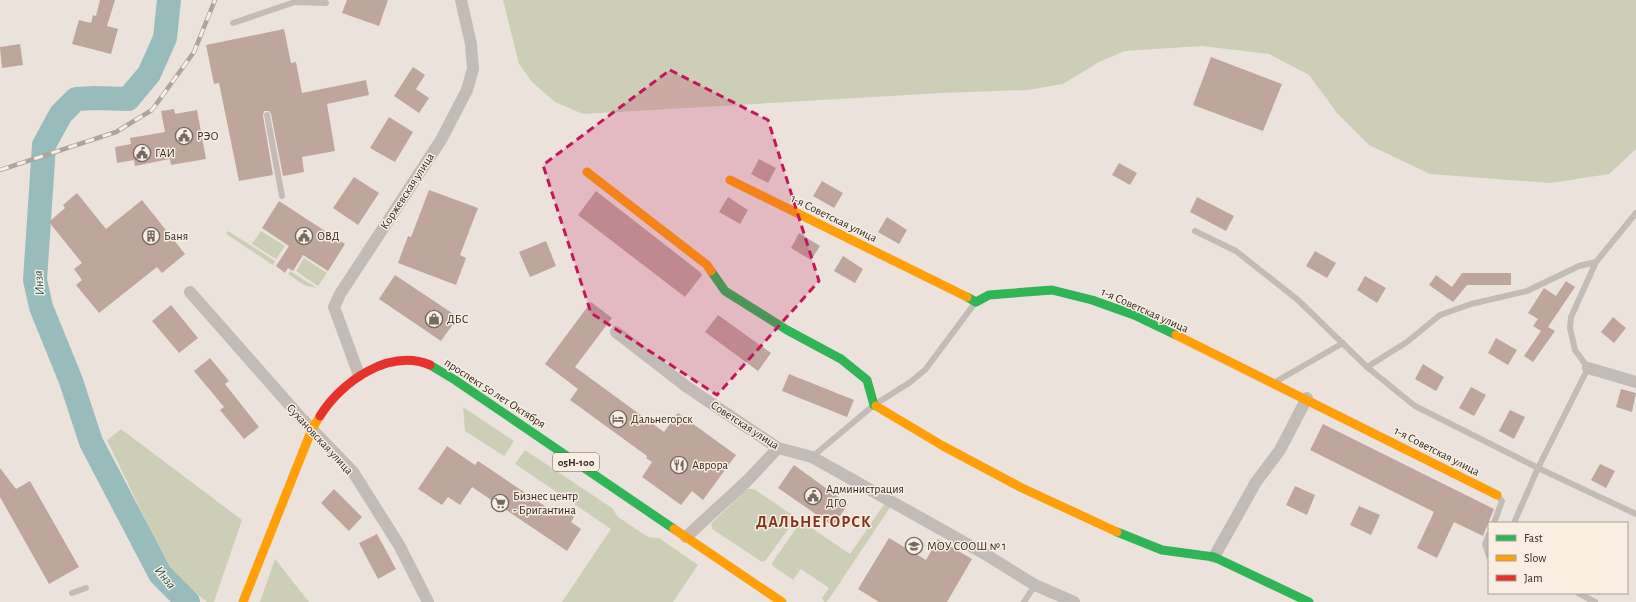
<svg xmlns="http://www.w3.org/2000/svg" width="1636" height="602" viewBox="0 0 1636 602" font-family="'Alegreya Sans',sans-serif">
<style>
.green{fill:#cccfb5}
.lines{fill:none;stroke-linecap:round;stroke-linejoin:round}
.river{stroke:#98bcbc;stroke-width:24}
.building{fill:#bea69d}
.lane{stroke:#c3bbb5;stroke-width:6}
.street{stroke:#c3bbb5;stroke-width:12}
.fast{stroke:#30b455;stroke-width:9}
.slow{stroke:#ff9f0a;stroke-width:9}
.jam{stroke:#e5322d;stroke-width:9}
.rail-casing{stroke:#aba49f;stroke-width:4.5}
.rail{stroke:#f9eee1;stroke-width:3;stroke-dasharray:9;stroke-linecap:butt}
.marked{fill:#c2185b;fill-opacity:0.2;stroke:#c2185b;stroke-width:3;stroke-dasharray:8 5;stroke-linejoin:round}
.labels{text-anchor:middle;stroke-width:3;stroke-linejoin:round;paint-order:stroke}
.shield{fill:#f9eee1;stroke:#6e645d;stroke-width:1}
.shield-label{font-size:11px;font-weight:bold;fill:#332924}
.poi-label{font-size:12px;fill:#332924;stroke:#f9eee1;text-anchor:start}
.street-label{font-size:12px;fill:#332924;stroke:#f9eee1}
.water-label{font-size:13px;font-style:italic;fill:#1a5154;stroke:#f9eee1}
.district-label{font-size:16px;font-weight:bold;letter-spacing:1px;fill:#83331c;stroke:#f9eee1}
</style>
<rect width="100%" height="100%" fill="#ebe3db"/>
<!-- green -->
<path class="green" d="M503,0H1636V149L1609,174L1551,183L1430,174L1369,145L1337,113L1309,75L1269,54L1202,46L1125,51L1099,62L1063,84L1028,90L942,93L583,114L555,102L532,82L519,64Z
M228,231L275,261L273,265L226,234Z
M261,231L285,246L276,259L252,244Z
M304,258L327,273L318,286L296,271Z
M290,271L317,288L304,285L288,274Z
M463,407L514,441L504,456L465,431Z
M121,429L242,520L214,602H207L170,571L107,440Z
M525,450L612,508L618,517L648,537L659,538L698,565L673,602H562L611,529L515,464Z
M747,489H754L794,516V521L766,560L762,562L712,529L711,524Z
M885,503L891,506L827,602H824L822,598L829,588L801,569L793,580L773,566L772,563L799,524L804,523L850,554Z
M275,559L309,602H260Z"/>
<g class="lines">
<!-- river -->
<path class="river" d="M169,0L165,38L149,74L128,99L95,98L76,99L61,114L44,145L35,280L41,307L71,381L91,442L160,574L188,602"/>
</g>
<!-- building -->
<path class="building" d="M100,0H115L107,26L118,29L111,54L72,44L79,20L91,23L93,15L96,16Z
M347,0H388L379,26L342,13Z
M284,29L291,63L296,62L302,93L366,80L369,95L327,104L335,151L302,157L304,172L283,176L271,114L269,111H264L263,116L273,175L239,181L219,83L214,84L206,45Z
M20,44L23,65L2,68L0,47Z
M1211,57L1282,84L1263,131L1193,105Z
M413,67L425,75L416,89L429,98L419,113L394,96Z
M174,109L175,114L197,110L206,159L171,165L170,159L135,166L134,160L117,163L115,147L131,144L130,138L165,132L161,111Z
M389,117L413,132L395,162L370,148Z
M759,159L776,168L768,183L751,174Z
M1119,163L1137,173L1130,185L1112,175Z
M354,177L379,193L358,225L333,208Z
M822,181L843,193L834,208L813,196Z
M429,190L478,208L460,255L466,258L456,285L398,263L408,236L411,237Z
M596,191L700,272L702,275L685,297L578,215Z
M77,193L106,229L142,200L185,254L162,273L157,267L99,313L76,285L82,280L74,269L82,263L49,222L65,208L63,205Z
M728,197L748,210L740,224L719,212Z
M1197,197L1234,216L1226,231L1190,212Z
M279,201L345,244L328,271L303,255L293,271L288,268L285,273L276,266L289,246L262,228Z
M887,217L907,230L899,244L878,232Z
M799,233L820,246L811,260L791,248Z
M546,241L556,266L530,277L519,252Z
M1315,251L1336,263L1327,278L1306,266Z
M843,256L863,269L855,283L834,271Z
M1462,273H1511V285H1467L1453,302L1429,285L1436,275L1452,287Z
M395,275L458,317L441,341L379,299Z
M1365,276L1386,288L1377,303L1357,290Z
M1566,281L1575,287L1548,327L1555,331L1533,362L1524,356L1541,331L1533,326L1538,319L1528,313L1544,288L1556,296Z
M591,302L612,318L575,367L664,432L678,413L736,455L703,500L692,491L681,505L642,477L652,462L646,458L647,456L570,400L578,389L545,364Z
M171,305L198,338L179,353L152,321Z
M718,315L771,353L758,371L705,332Z
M1613,317L1626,328L1614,343L1601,332Z
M1496,338L1517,350L1508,365L1488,353Z
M210,358L229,381L225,384L259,427L244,439L220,410L224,407L194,371Z
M1423,364L1444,377L1436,391L1415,379Z
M789,374L854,400L847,417L782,391Z
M1471,387L1486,395L1474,416L1459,408Z
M1621,389L1636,393L1632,412L1616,407Z
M1510,410L1525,417L1514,439L1499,431Z
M1323,424L1494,509L1483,536L1454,522L1437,558L1417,548L1434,512L1310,450Z
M447,446L475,465L478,461L558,515L562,508L574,517L571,522L581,529L567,551L472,487L460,505L448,497L442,505L418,489Z
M1600,464L1615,471L1606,488L1591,480Z
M794,465L848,504L833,526L778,488Z
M0,468L16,489L30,481L79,567L49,584L0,497Z
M1295,486L1315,495L1307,515L1286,505Z
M334,489L362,517L349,531L321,503Z
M1359,506L1380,515L1371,535L1350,525Z
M377,534L396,569L378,579L359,543Z
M889,538L926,560L938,539L972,559L947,602H879L858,589Z"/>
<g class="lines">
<!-- lane -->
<path class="lane" d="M233,23L295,2L326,3
M267,115L282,196
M1636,213L1596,262L1571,317L1570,328L1575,350L1588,368L1538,468L1636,514
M1195,231L1236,251L1298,300L1367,367L1415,406L1538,468L1514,523
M1367,367L1407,342L1440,315L1471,304L1527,291L1579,266L1596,262
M1277,381L1343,343
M812,457L874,405L909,383L925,370L975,303
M1494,523L1502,501L1498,496
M1489,534L1485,544L1489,556
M72,593L86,588
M1578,593L1595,602
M1024,602L1035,585"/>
<!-- street -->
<path class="street" d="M190,292L301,418L353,472L399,545L428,602
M616,332L687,387L778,448L812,457L985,554L1035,585L1074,602
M1588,368L1636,382
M359,375L334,307L340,294L441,140L467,90L473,69L471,44L461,0
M686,537L747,481L778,448
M1214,557L1256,482L1280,450L1307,398"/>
<!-- fast -->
<path class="fast" d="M711,271L725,291L787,330L841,359L867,380L874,405L876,406
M967,297L976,302L989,295L1052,290L1092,300L1134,315L1176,335
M430,365L455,380L674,529
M1117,532L1162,550L1214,557L1309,602"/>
<!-- slow -->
<path class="slow" d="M587,172L707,265L711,271
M730,180L967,297
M1176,335L1497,495
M876,406L943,446L1022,488L1117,532
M674,529L782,602
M243,602L312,429L320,416"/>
<!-- jam -->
<path class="jam" d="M320,416C341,382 389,348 430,365"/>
<defs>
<path id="rail" d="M0,170L116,132L152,110L194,52L215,0"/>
</defs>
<!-- rail casing -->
<use href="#rail" class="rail-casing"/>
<!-- rail -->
<use href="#rail" class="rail"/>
</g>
<!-- marked area -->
<path class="marked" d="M670,70L768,120L819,281L717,395L591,313L543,165Z"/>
<!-- icons -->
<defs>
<symbol id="civic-ring" viewBox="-11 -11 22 22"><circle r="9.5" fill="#f9eee1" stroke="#736a64" stroke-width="1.5"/><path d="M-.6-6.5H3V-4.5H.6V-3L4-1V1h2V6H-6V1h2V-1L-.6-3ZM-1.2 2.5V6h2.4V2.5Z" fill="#736a64"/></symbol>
<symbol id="building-ring" viewBox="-11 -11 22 22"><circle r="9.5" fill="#f9eee1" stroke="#736a64" stroke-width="1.5"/><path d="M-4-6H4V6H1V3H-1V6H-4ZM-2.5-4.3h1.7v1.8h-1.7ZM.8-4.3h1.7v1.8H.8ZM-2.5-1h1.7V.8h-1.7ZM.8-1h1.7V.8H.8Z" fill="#736a64"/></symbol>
<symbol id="shop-ring" viewBox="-11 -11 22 22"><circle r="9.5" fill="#f9eee1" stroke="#736a64" stroke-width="1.5"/><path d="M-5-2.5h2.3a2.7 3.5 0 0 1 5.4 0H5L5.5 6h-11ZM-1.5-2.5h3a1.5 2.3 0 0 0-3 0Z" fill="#736a64"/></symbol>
<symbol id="hotel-ring" viewBox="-11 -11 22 22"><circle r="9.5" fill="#f9eee1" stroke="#736a64" stroke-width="1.5"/><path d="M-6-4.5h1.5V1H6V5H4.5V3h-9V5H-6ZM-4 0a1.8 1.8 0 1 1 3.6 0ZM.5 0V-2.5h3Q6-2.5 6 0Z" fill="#736a64"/></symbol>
<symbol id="restaurant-ring" viewBox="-11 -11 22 22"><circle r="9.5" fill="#f9eee1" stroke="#736a64" stroke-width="1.5"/><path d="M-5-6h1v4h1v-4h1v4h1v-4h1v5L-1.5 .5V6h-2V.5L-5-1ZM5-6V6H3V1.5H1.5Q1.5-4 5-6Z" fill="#736a64"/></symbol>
<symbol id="supermarket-ring" viewBox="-11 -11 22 22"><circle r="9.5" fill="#f9eee1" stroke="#736a64" stroke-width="1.5"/><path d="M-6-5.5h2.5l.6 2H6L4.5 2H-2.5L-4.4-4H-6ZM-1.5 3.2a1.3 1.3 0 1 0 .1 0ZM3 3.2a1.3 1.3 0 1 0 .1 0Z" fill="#736a64"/></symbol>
<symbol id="school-ring" viewBox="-11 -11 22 22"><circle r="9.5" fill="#f9eee1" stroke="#736a64" stroke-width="1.5"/><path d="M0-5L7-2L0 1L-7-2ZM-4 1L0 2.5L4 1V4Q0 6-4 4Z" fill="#736a64"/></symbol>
</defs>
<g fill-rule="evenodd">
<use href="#civic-ring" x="174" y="126" width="20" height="20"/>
<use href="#civic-ring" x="132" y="143" width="20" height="20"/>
<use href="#building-ring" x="141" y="226" width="20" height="20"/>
<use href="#civic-ring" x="294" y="226" width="20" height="20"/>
<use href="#shop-ring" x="424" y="309" width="20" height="20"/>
<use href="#hotel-ring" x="608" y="409" width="20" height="20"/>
<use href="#restaurant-ring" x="669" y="455" width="20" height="20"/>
<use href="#civic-ring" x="803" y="486" width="20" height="20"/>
<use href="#supermarket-ring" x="490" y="493" width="20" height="20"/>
<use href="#school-ring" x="904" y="536" width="20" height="20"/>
</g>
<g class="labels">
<!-- shield labels -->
<rect class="shield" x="553" y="453" width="46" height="18" rx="3"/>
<g class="shield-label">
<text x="576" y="466">05Н-100</text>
</g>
<!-- poi labels -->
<g class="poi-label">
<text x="197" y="140">РЭО</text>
<text x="155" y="157">ГАИ</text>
<text x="164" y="240">Баня</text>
<text x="317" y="240">ОВД</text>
<text x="447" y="323">ДБС</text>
<text x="631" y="423">Дальнегорск</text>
<text x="692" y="469">Аврора</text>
<text x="826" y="493">Администрация<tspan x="826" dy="14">ДГО</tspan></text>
<text x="513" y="500">Бизнес центр<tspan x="513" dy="14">- Бригантина</tspan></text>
<text x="927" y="550">МОУ СООШ № 1</text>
</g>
<!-- street labels -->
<g class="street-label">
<text transform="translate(407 191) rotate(-57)" y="4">Коржевская улица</text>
<text transform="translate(834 218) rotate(26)" y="4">1-я Советская улица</text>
<text transform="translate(1145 310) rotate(24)" y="4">1-я Советская улица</text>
<text transform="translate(495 393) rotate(33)" y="4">проспект 50 лет Октября</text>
<text transform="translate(745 425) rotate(33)" y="4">Советская улица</text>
<text transform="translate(320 439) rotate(47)" y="4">Сухановская улица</text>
<text transform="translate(1437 451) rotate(27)" y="4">1-я Советская улица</text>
</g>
<!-- water labels -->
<g class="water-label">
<text transform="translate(38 283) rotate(-95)" y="5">Инза</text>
<text transform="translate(166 577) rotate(51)" y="5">Инза</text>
</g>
<!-- district labels -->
<g class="district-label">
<text x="814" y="527">ДАЛЬНЕГОРСК</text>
</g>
</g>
<!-- legend -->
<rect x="1488" y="522" width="140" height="72" fill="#f9eee1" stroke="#aa9f95"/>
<rect x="1496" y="535" width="20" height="6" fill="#30b455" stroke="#aa9f95"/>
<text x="1524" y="542" font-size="12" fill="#332924">Fast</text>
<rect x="1496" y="555" width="20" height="6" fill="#ff9f0a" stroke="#aa9f95"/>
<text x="1524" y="562" font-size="12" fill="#332924">Slow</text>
<rect x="1496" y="575" width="20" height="6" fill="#e5322d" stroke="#aa9f95"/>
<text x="1524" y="582" font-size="12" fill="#332924">Jam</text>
</svg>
